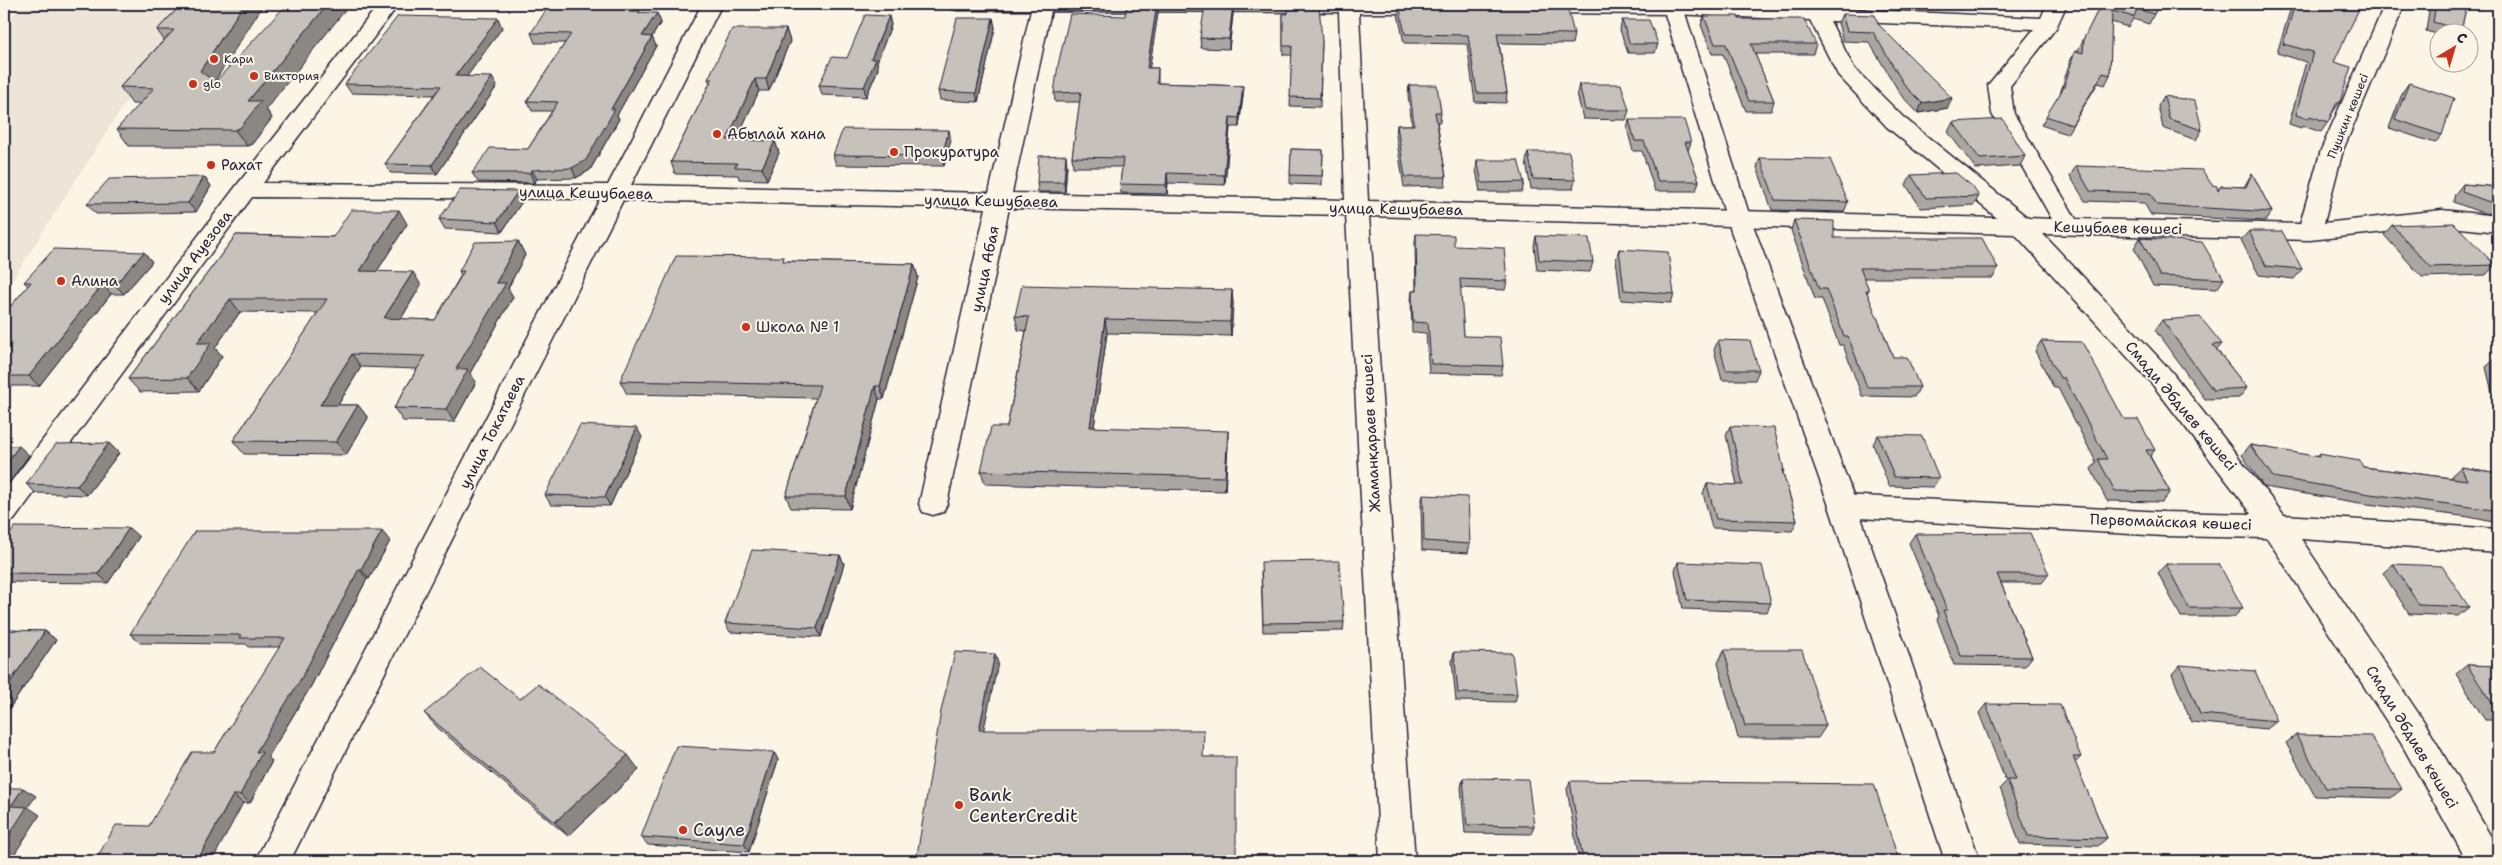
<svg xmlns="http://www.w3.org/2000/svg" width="2502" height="865" viewBox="0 0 2502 865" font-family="'Shantell Sans',sans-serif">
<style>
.built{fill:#ece5d8}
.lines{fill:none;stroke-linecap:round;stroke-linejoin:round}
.minor-casing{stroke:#22223b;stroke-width:3}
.major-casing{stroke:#22223b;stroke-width:3}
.minor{fill:#fcf5e5;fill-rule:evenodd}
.major{fill:#fcf5e5;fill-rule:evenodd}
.wall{fill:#aaa6a1;stroke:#22223b}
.shaded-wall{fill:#8b8783;stroke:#22223b}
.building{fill:#c6c1bb;stroke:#22223b}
.poi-dot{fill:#c8321e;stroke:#fcf5e5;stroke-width:2}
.labels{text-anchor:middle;stroke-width:4;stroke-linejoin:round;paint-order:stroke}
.far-poi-label{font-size:12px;fill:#22223b;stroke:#fcf5e5;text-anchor:start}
.far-street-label{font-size:12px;fill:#22223b;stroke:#fcf5e5}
.poi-label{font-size:15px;fill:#22223b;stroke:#fcf5e5;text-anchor:start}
.street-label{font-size:15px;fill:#22223b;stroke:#fcf5e5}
.near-poi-label{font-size:18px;fill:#22223b;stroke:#fcf5e5;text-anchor:start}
</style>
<rect width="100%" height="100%" fill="#fcf5e5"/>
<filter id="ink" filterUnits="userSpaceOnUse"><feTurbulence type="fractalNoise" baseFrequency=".02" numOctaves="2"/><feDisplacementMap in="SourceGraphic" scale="10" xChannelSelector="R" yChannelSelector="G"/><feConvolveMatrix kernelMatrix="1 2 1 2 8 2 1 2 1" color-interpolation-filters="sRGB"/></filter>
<g filter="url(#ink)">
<!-- built -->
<path class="built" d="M21,4H115L112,9L188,4L4,293V27Z"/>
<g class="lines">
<defs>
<path id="minor" d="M379,4H399L263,183L608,185L702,4H722L631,185L989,193L1031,10H957L950,8L947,4H1443L1445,7L1442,11L1435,13H1359L1368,201L1997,218L1887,127L1838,75L1810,20L1673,14L1531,13L1524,11L1521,7L1523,4H1714L1805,8L1804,4H1824L1825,8L2041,18L2047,4H2067L2056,28L2010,86L2014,114L2076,219L2300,224L2321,150L2385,4H2405L2343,150L2324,223L2442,210L2498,216V232L2442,226L2310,240L2043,234L2171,371L2284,515L2498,529V553L2301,539L2425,723L2498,849V861H2467L2401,743L2267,538L2164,536L1843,517L1833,514L1829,506L1833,498L1843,495L2164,512L2252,514L2153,385L2015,234L1369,216L1415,861H1380L1346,215L1009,208L947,504L943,512L933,515L923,512L919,504L986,208L623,200L290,861H255L600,199L252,197L14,520L4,523V491L237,185ZM1051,11L1339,12L1345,200L1012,193ZM1830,21L2034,29L1988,85L1992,114L2052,219L2028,218L1903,117L1854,68Z"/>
<path id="major" d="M1662,4H1682L1750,217L1857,506L1980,861H1945L1829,506L1726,217Z"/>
</defs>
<!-- minor casing -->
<use href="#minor" class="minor-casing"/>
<!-- major casing -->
<use href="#major" class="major-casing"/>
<!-- minor -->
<use href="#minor" class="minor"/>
<!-- major -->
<use href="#major" class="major"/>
</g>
<!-- wall -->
<path class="wall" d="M182,4L215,82L266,109L272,118L252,144L247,146H129L117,129L140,104H132L120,87L164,40L157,30Z
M1233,4V14L1229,49L1201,48L1200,38Z
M1833,4H1868L1867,8L1834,7Z
M2083,4H2159L2149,24L2133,19L2128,27L2111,22L2110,75L2105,85L2098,83L2067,134L2041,125L2060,94L2070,61L2075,51L2078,52L2079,48L2099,9Z
M2292,4H2356L2334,62L2340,102L2333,112L2328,122L2321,132L2303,126L2301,128L2289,124L2306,62L2277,53Z
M2430,4H2467L2461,30L2458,32H2440V35L2426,31Z
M1399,5L1574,34L1572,44L1499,43L1507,93L1506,103L1475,102L1467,44L1404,43L1398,14Z
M638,12L661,22L652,37L656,46L617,115L619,119L590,170L576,178L537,179L534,183L478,182L472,173L528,149L552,111H532L527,101L565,43H535L531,33Z
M1158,13L1149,68H1158V83L1243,86V96L1239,127H1230L1225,185L1168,183L1167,194L1121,193L1120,184L1122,167H1073L1072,157L1080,102H1055L1054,93L1125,16Z
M1283,14L1322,41L1320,107L1290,106L1292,55H1283Z
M1842,14L1878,24L1948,108L1918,113L1901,95L1869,42L1843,41L1838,23Z
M889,16L891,25L877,62L878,69L866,97L822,95L819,85L847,58Z
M1704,16L1739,19L1816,44L1813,54H1755L1774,101L1771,111H1746L1723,54H1712L1701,25Z
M993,18L995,28L978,102L940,100L938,91Z
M1622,20L1658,44L1655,53H1628L1620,30Z
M502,28L467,76L497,86L437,174L391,173L385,164L434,95L351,93L345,84Z
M786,29L790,41L769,91H759L736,140L775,141L779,153L767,180L739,179L738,175L675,174L671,162L710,83L708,79Z
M2409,83L2442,135L2435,143L2389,128L2403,91Z
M1579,84L1629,110L1626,120L1583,119L1577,93Z
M1409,85L1441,112L1440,122H1437L1446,177L1445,186L1404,187L1396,135L1397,125H1412L1408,95Z
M2164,96L2202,130L2196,140L2163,128L2158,106Z
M1629,120L1691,142L1688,151L1699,181L1696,191H1655L1642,151H1633L1627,129Z
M1953,122L2025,156L2020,166L1976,169L1948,132Z
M951,140L944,166L836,165L833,155Z
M2498,146V164L2493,153Z
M1291,149L1323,150L1322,185L1290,184Z
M1528,152L1575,180L1573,189H1531L1526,162Z
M1760,158L1848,202L1844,212L1772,210L1757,167Z
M1477,160L1524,182L1522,192H1480L1476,170Z
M1067,165L1065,192H1038L1037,182Z
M2076,166L2212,185L2218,190L2221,186L2244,187L2252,173L2272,212L2265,221L2151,215L2144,203L2085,201L2070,176Z
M1911,175L1979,196L1974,205L1921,208L1906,185Z
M204,177L211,186L196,212L96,214L87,204Z
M2463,184L2498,187V214L2483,213L2453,202L2455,194Z
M523,200L502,232L445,229L439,219Z
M1794,220L1834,238L1998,268L1993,278H1864L1869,290L1867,293L1893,357L1920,387L1914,397L1862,396L1843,345H1839L1822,299H1815L1791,230Z
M407,224L377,271L421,285L401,319L435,320L461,275L459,271L518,241L525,255L508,288L513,297L470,373L476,382L454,422L403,421L394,408L417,369L361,367L338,405H358L368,418L346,455L244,454L233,441L318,313L240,312L215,348L222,356L199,391L140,392L128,379L236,235L333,237Z
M2392,225L2495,265L2486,275L2422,277L2384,235Z
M2249,231L2302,269L2294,279L2259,275L2241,240Z
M1416,234L1454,246L1507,281L1505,290L1460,288L1464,336L1503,366L1501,375L1429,373L1426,333L1412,332L1411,300L1412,291H1416L1415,243Z
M1536,236L1593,262L1590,272L1537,270L1534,246Z
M2140,238L2224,279L2217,289L2153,286L2134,248Z
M1619,249L1674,294L1671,303L1621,300L1616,259Z
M144,252L152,262L124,294H111L39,386H7L4,390V314L28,286L24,282Z
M786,261L914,264L918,277L884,399H879L850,509L791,508L786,496L816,398L627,394L620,381Z
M1232,290L1233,304L1231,336L1107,333L1094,427L1228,445L1225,491L985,484L981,471L1007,427L1026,331L1018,330L1015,316Z
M2162,320L2222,344L2217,350L2247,388L2239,398L2205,399L2155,330Z
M1718,340L1759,370L1755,380H1722L1714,350Z
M2041,341L2124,419L2155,450L2150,456L2170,492L2162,502L2107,501L2091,469L2096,462L2058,388H2054L2035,351Z
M2496,358H2498V394L2492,392L2486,367Z
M1730,426L1784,470L1783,473L1797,521L1792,531L1712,528L1703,493L1707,484L1737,485L1726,435Z
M1878,435L1939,478L1933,487L1889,486L1873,444Z
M642,437L610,506L551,505L545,495Z
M109,443L119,453L87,495L36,493L26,484Z
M2250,445L2317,457L2319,454L2363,467L2452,478L2451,476L2461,467L2498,473V523L2469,517L2360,503L2264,487L2242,455Z
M1423,495L1470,544L1468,553L1422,550L1421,504Z
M1915,534L2049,574L2042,583H2001L2032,657L2025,666L1954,665L1937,619L1939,616L1909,543Z
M139,537L108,583L4,582V542Z
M390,541L369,579H367L311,686L268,757L272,761L250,803H243L149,826L214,752L280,647H249L246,644L140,643L130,634Z
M840,555L844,564L821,637L730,632L725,623Z
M1678,562L1771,603L1767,612L1683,609L1675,571Z
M2166,564L2243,608L2234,617H2181L2158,573Z
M2393,564L2469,607L2458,616L2409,614L2383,573Z
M1261,571L1344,622L1343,631L1263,632Z
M4,630L45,631L56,640L9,709H4Z
M1724,650L1826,726L1818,738H1738L1718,663Z
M1454,652L1517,694L1515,702L1456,701L1452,661Z
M2180,665L2277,721L2267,729L2191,722L2172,674Z
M2467,665L2498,666V720H2485L2456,674Z
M520,699L639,770L568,836L439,729L424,713Z
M1986,704L2081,757L2075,763L2107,838L2098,846L2020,844L2000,788L2006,782L1979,713Z
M2296,735L2402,789L2391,798L2315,796L2286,743Z
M774,752L778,760L749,852L648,845L641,837Z
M1463,778L1534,826L1531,834L1465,833L1461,787Z
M1570,781L1899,861H1579L1567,789Z"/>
<!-- shaded-wall -->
<path class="shaded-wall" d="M244,4H264L211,87L200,71Z
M328,4H350L266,109L272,118L252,144L247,146L235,130L248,101Z
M634,4H644L633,21L629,12Z
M1157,4L1158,13L1148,78L1147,68Z
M1233,4V14L1229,49V39Z
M657,13L661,22L646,46L642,36Z
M889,16L891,25L877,62L878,69L866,97L864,87L871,59Z
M498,18L502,28L460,86L455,76Z
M993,18L995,28L978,102L976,93Z
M786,29L790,41L769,91L766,79Z
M652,37L656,46L617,115L619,119L590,170L576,178L572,168L611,109Z
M492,77L497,86L437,174L432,165Z
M755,79L759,91L731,151L727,140Z
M1243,86V96L1239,127V118Z
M1952,98L1948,108L1918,113L1922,103Z
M1230,117V127L1225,185L1224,175Z
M949,130L951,140L944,166L942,156Z
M775,141L779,153L767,180L762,168Z
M1066,155L1067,165L1065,192L1064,182Z
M532,170L537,179L534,183L530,173Z
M1167,173L1168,183L1167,194L1166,185Z
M204,177L211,186L196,212L188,203Z
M518,191L523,200L502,232L497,222Z
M399,210L407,224L369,284L360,271Z
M518,241L525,255L508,288L513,297L470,373L476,382L454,422L446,409L456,369L496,283Z
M144,252L152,262L124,294L115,285Z
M914,264L918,277L884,399L880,386Z
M413,272L421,285L393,332L384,318Z
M103,284L111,294L39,386L29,376Z
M1232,290L1233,304L1231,336L1230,322Z
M230,299L240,312L215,348L222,356L199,391L187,378L197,343Z
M1105,319L1107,333L1092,441L1090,427Z
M352,354L361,367L330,418L320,405Z
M4,383L7,386L4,390Z
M875,386L879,399L850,509L846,496Z
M358,405L368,418L346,455L336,442Z
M637,428L642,437L610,506L605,497Z
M1228,431V445L1225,491V477Z
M109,443L119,453L87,495L77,486Z
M19,446L29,455L4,490V466Z
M129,528L139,537L108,583L98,574Z
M382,531L390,541L369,579L361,569Z
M840,555L844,564L821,637L817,628Z
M359,569L367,579L311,686L268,757L272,761L250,803L240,795L256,752Z
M45,631L56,640L9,709L4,705V691Z
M995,654L998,663L982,738L979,730Z
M774,752L778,760L749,852L744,844Z
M628,755L639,770L568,836L555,822Z
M23,788L36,796L28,807L40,815L10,861H4V843L11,806Z
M233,795L243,803L212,861H197Z"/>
<!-- building -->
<path class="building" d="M182,4H244L200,71L215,82L287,4H328L248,101H261L241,127L235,130L117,129L154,88L120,87L174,30H157Z
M550,4H634L629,12L657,13L642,36L652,37L611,109H615L586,160L572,168L532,170L530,173H472L490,148L528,149L558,102L527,101L571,34L531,33Z
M1127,4H1157L1147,68H1158L1157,83L1243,86L1239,118L1230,117L1224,175L1167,173L1166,185L1120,184L1123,158L1072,157L1081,92L1054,93L1058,65L1070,14L1125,16Z
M1205,4H1233L1229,39L1200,38Z
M1288,4H1319L1322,41L1320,98L1290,97L1292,46H1283V14H1288Z
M2101,4H2159L2154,14L2137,9L2134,17L2112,11L2110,75L2103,73L2072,125L2046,116L2064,87L2075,51L2083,53L2084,38Z
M2295,4H2356L2355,7L2359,9L2334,62L2351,67L2340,102H2337L2328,122L2310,116L2308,119L2296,115L2313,52L2283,44Z
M2436,4H2467L2461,30L2433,22Z
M1399,5L1567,6L1574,34L1497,33L1507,93H1477L1468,35L1405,34Z
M1842,14L1875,15L1878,24L1952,98L1922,103L1905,86L1873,32L1847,31Z
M865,15L889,16L871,59H876L864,87L819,85L832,57L847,58Z
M398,16L498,18L455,76L492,77L432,165L385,164L441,86L345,84Z
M1704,16H1738L1739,19H1804L1816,44H1751L1774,101H1749L1726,44H1715Z
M957,18H993L976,93L938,91Z
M1622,20H1649L1658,44H1630Z
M732,29H786L766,79H755L727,140L775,141L762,168L735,167L737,163L671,162L712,79H708Z
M2409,83L2454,98L2442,135L2395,119Z
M1579,84H1621L1629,110H1585Z
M1409,85H1437L1441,112H1435L1446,177H1405L1397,125H1414Z
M2164,96L2195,101L2202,130L2169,119Z
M2003,119L2025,156L1980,159L1953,122Z
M1629,120H1684L1691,142H1685L1699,181H1658L1644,141H1635Z
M843,129L949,130L942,156L833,155Z
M1291,149L1323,150L1322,176L1290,175Z
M1528,152H1569L1575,180L1533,179Z
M1066,155L1064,182H1037L1039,156Z
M1760,158L1830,159L1848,202L1775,200Z
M1477,160H1518L1524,182L1482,183Z
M2076,166L2202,170L2212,185L2217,186L2218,191L2221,186L2246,187L2252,173L2272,212L2157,205L2150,193L2090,191Z
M1956,173L1972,186L1979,196L1926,198L1911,175Z
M204,177L188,203L87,204L109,179Z
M2463,184L2498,187V203H2492L2462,192Z
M460,190L518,191L497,222L439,219Z
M351,210H399L360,271L413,272L384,318L435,320L464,271H459L475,242L518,241L496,283H506L456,369H468L446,409L394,408L425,356L352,354L320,405H358L336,442L233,441L327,299H230L197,343H211L187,378L128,379L236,235L333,237Z
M1794,220L1834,221V238H1982L1998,268H1860L1869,290H1866L1893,357H1907L1920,387H1867L1848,336H1844L1826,289H1819Z
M2454,223L2495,265L2431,267L2392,225Z
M2249,231H2282L2302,269L2266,266Z
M1416,234L1454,235V246L1504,248L1507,281L1460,279L1464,336L1500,337L1503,366L1431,364L1428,323L1413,322L1412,291H1417Z
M1536,236L1589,238L1593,262L1539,260Z
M2140,238L2202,242L2224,279L2160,276Z
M54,249L144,252L115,285L103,284L29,376H4V314L31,282H24Z
M1619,249L1668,252L1674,294L1624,290Z
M676,256L784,257L783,261L914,264L880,386H875L846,496H786L820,385L620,381Z
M1022,285L1232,290L1230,322L1105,319L1090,427L1228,431L1225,477L981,471L991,427H1007L1029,317L1015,316Z
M2200,317L2222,344L2213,345L2247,388L2213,390L2162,320Z
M1718,340L1750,341L1759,370H1726Z
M2041,341L2082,342L2124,419H2138L2155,450H2146L2170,492L2115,491L2098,459H2107L2064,378H2060Z
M2496,358H2498V368Z
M580,425L637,428L605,497L545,495Z
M1730,426L1774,428L1784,470H1782L1797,521L1716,519L1707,484L1743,485Z
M1878,435L1922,436L1939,478L1894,477Z
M109,443L77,486L26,484L56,444Z
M2250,445L2320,457L2319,454L2360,461L2363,467L2467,480L2461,467L2498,473V511L2479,508L2370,494L2273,477Z
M4,446H19L4,466Z
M1423,495L1468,497L1470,544L1424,541Z
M15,527L129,528L98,574L4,573V542Z
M195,531H382L361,569H359L302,677L256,752H262L240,795H233L197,861H95L116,825L149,826L192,752H214L285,638H240L242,635L130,634Z
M2030,533L2049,574H1997L2032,657L1961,656L1943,610H1947L1915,534Z
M752,550L840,555L817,628L725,623Z
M1339,561L1344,622L1263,623L1261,562Z
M1678,562L1762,565L1771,603L1687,600Z
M2166,564H2219L2243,608H2189Z
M2393,564L2442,566L2469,607L2419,605Z
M4,630L45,631L4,691Z
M1724,650H1802L1826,726H1745Z
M955,652L995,654L979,730H1204L1203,757H1236V861H916L941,711Z
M1454,652L1512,653L1517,694L1458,693Z
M2180,665L2255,671L2277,721L2200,714Z
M2467,665L2498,666V711H2497Z
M480,667L520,699L538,684L628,755L555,822L424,713Z
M1986,704L2060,705L2081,757H2073L2107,838L2028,836L2007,780H2016Z
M2296,735L2371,736L2402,789L2326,788Z
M676,746L774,752L744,844L641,837Z
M1463,778L1528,779L1534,826L1467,825Z
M1570,781L1874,784L1899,861H1583Z
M4,788H23L11,806L27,807L4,843Z"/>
</g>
<!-- markers -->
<g class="poi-dot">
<circle cx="214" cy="59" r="5"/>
<circle cx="254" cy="76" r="5"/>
<circle cx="193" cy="84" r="5"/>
<circle cx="717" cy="134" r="5"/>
<circle cx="894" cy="152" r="5"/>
<circle cx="211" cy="165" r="5"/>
<circle cx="61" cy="281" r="5"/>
<circle cx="746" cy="327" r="5"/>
<circle cx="959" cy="805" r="5"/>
<circle cx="683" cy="830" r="5"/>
</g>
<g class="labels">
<!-- far-poi labels -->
<g class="far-poi-label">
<text x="224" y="63">Кари</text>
<text x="264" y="80">Виктория</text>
<text x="203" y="88">glo</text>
</g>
<!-- far-street labels -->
<g class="far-street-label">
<text transform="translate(2348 116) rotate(-68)" y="4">Пушкин көшесі</text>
</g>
<!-- poi labels -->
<g class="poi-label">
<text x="727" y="139">Абылай хана</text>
<text x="904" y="157">Прокуратура</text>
<text x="221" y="170">Рахат</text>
<text x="71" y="286">Алина</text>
<text x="756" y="332">Школа № 1</text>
</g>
<!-- street labels -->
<g class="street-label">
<text transform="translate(586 193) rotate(1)" y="5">улица Кешубаева</text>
<text transform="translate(991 201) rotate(1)" y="5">улица Кешубаева</text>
<text transform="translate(1396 209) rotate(1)" y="5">улица Кешубаева</text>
<text transform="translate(2118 228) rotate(1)" y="5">Кешубаев көшесі</text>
<text transform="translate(195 257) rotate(-53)" y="5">улица Ауезова</text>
<text transform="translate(985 269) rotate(-78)" y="5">улица Абая</text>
<text transform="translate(2181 406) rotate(50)" y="5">Смади Әбдиев көшесі</text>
<text transform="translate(492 432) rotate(-63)" y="5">улица Токатаева</text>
<text transform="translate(1371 433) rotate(-93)" y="5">Жаманқараев көшесі</text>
<text transform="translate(2171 522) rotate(2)" y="5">Первомайская көшесі</text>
<text transform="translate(2412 737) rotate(59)" y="5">Смади Әбдиев көшесі</text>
</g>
<!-- near-poi labels -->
<g class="near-poi-label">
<text x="969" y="801">Bank<tspan x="969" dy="21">CenterCredit</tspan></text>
<text x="693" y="836">Сауле</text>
</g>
</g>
<!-- margin -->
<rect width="2502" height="865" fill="none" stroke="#fcf5e5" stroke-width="20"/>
<rect x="10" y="10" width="2482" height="845" fill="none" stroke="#22223b" stroke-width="2" filter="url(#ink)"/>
<!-- north arrow -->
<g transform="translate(2454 48) rotate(38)"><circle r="24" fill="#fcf5e5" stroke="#a5a1a1"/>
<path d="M0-4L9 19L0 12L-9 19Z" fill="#c8321e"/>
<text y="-8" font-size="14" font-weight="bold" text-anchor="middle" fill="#22223b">С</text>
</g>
</svg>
